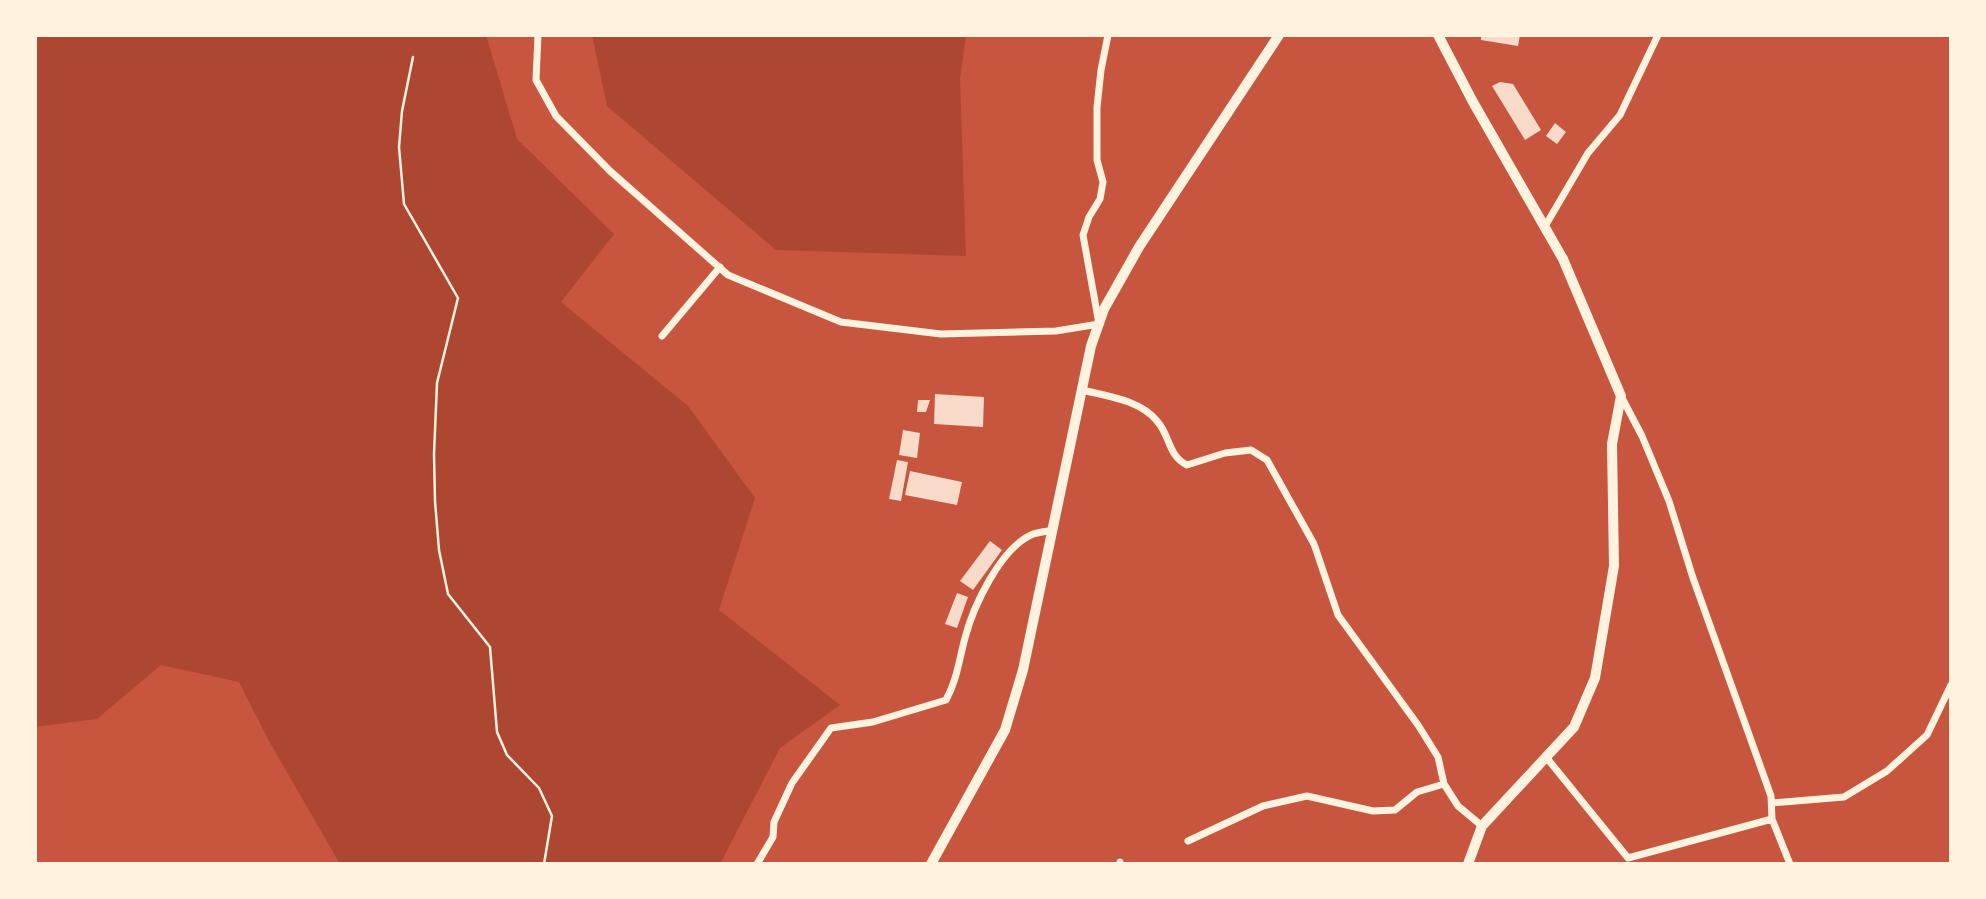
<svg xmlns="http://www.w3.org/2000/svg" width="1986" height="899" viewBox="0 0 1986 899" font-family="'Alegreya Sans',sans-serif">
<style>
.green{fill:#ae4732}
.building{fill:#f7dbc8}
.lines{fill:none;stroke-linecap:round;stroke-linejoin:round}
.path{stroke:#fff3e0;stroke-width:2.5}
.minor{stroke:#fff3e0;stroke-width:7}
.tertiary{stroke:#fff3e0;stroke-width:10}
</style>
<rect width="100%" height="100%" fill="#c8553d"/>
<!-- green -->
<path class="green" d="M35,35H486L517,139L614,234L561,302L688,406L755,498L719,610L840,705L780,748L720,864H340L269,741L239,682L161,665L97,719L35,727Z
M592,35H966L960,79L966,256L776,250L607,106Z"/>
<!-- building -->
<path class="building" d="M1481,35H1520L1518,46L1481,40Z
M1500,82L1513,84L1541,130L1525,140L1492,86Z
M1555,123L1566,132L1557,144L1546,136Z
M935,394L984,397L983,427L934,424Z
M918,400H930L926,412H917Z
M903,430L920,433L917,458L899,455Z
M897,460L908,462L901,501L889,499Z
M910,471L962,482L957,505L905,495Z
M990,541L1002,550L973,590L960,581Z
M957,593L968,597L957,628L945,624Z"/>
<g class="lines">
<!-- path -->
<path class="path" d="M413,57L402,111L399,147L404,204L458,298L437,383L434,454L435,501L439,550L448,594L490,647L497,732L507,755L539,788L552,816L544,864"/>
<!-- minor -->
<path class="minor" d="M538,35L536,80L556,116L610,171L728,275L841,322L941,334L1056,331L1099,324L1083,235L1089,217L1100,199L1103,182L1097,160V107L1101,70L1108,35
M1544,228L1588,153L1620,115L1658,35
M662,336L720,267
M1082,390C1107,396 1140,400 1157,421C1170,435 1168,456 1187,465L1225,453L1251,450L1267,460L1314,544L1338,615L1418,725L1438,757L1444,784L1458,806L1482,826
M1621,396L1642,436L1669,501L1693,578L1771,796L1772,819L1790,864
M1546,757L1628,858L1772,819
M1772,803L1844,797L1887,771L1927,735L1951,685
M1188,841L1263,806L1307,796L1373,811L1395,810L1417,792L1444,784
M757,864L773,837L774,822L792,783L831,728L873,722L946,700C957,680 959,660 965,638C973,607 1000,549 1031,535C1037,532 1046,532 1052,530
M1120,864V862"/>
<!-- tertiary -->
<path class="tertiary" d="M1438,35L1473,102L1563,259L1621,396L1612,444L1614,566L1595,678L1574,727L1482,826L1468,864
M931,864L1005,730L1023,670L1091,346L1104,309L1139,247L1279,35"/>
</g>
<!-- border -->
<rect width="1986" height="899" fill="none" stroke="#fff3e0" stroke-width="74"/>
</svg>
